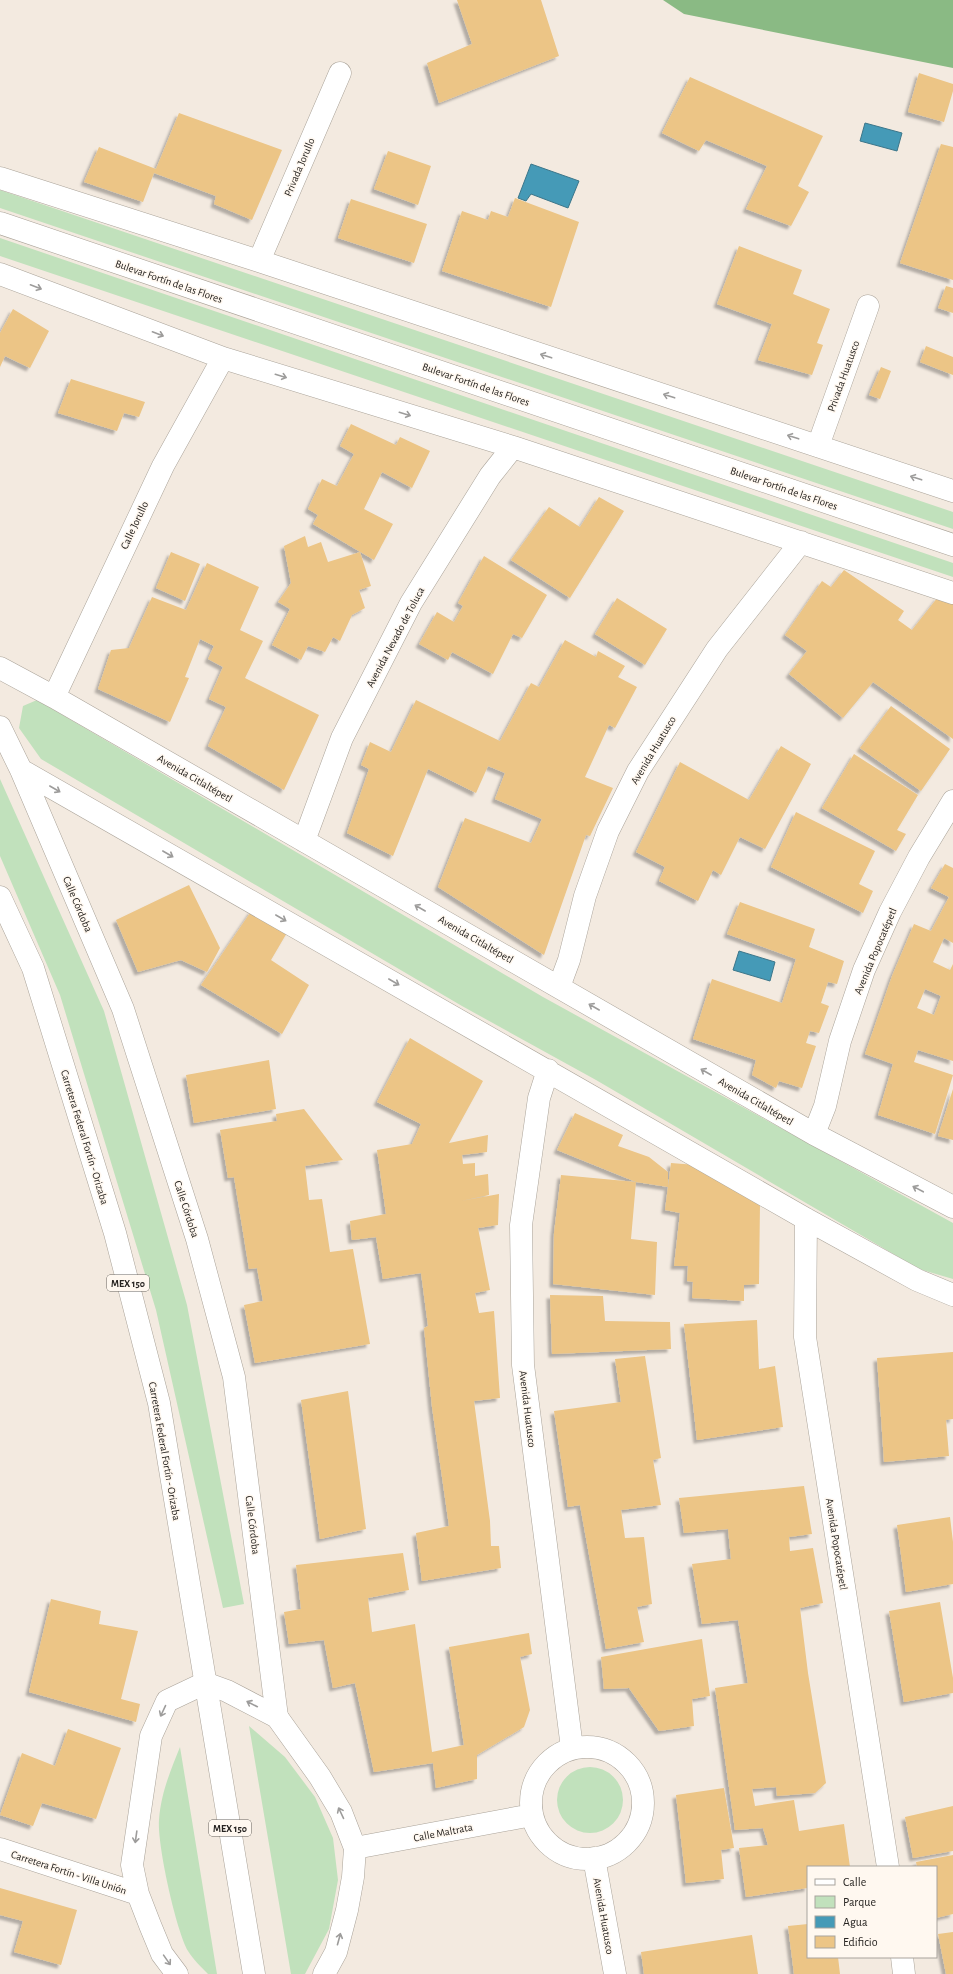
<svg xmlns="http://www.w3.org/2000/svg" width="953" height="1974" viewBox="0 0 953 1974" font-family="'Alegreya Sans',sans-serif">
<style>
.green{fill:#c1e1bc}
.forest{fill:#8aba84}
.water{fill:#459ab7;stroke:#3c768a}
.building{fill:#ecc586;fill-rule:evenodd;filter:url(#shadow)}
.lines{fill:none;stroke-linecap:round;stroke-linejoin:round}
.minor-casing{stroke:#aaa399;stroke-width:23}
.secondary-casing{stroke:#aaa399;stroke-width:23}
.primary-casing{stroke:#aaa399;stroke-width:23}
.minor{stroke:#fff;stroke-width:22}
.secondary{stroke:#fff;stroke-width:22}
.primary{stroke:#fff;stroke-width:22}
.oneway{stroke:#9d9c9b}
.labels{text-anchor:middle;stroke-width:3;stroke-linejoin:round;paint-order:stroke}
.shield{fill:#fff8f0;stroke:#67635e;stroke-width:1}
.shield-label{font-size:10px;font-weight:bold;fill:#262320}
.street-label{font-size:11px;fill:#262320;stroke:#fff8f0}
</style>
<defs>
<filter id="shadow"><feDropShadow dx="-3.5" dy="3.5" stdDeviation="1" flood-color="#0004"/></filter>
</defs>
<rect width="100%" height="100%" fill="#f3eae0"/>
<!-- green -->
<path class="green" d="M0,190L953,512V529L0,208Z
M0,238L953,563V577L0,256Z
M37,700L543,997L953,1223V1279L919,1269L596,1080L462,1006L41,759L19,728L23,706Z
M0,779L104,1011L187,1305L244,1604L223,1608L156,1310L60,995L0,856Z
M249,1726L285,1757L315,1797L333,1838L338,1880L329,1929L305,1974H291Z
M180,1747L217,1974H208C201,1967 193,1959 188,1951C176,1930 157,1844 159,1820C161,1793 170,1772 180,1747Z
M557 1800a33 33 0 1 1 66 0a33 33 0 1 1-66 0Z"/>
<!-- forest -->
<path class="forest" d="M663,0H953V68L684,14Z"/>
<!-- water -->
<path class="water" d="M865,123L902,133L897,151L860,141Z
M531,164L579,181L568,208L531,194L526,201L518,198Z
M739,951L775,962L770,981L733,970Z"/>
<!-- building -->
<path class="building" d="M457,0H541L559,56L439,103L427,63L472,44Z
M919,73L953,84V91L944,122L908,112Z
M690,77L823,136L798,186L809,192L791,226L746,209L767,166L706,140L699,151L662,133Z
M179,113L282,150L252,220L214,204L216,196L154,173L143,202L84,182L99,147L156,169Z
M941,144L953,147V280L900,263Z
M388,151L431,166L418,205L374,189Z
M515,198L579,222L551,307L442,271L462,211L488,220L491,211L508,217Z
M351,199L427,224L414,263L338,238Z
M739,246L802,270L793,294L830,309L817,343L823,345L812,375L758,360L772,324L717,304Z
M946,286L953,288V313L938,308Z
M13,309L49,331L30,368L5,356L0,367V333Z
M926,346L953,357V375L920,362Z
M881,367L891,371L880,399L869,395Z
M71,379L145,402L139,417L124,413L117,431L58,413Z
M351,424L396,445L400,437L430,451L412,488L382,472L364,509L393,524L374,560L313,524L318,515L308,509L322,479L337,486L354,454L340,446Z
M599,497L624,511L570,598L511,560L549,507L580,527Z
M305,536L308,547L321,542L328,562L360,552L371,586L359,590L365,608L352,615L340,641L333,637L325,652L308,646L301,660L272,645L290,609L278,602L291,583L284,546Z
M171,552L200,564L185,601L156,588Z
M484,556L547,595L522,638L513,634L493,674L452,652L448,660L419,644L437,612L454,622L463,606L458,603Z
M207,563L259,587L240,630L263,641L245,678L319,715L284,790L208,746L226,707L209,699L223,667L208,659L214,646L200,639L185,677L189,678L170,722L98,689L111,650L129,648L152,597L186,610Z
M844,570L904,611L898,620L912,630L938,597L953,603V739L873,682L843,718L789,674L807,651L785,635L822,581L831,587Z
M617,598L667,629L645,665L595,634Z
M565,640L596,657L598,651L625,666L618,677L637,687L615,728L609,725L585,777L613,788L590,836L586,835L544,955L438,887L465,818L531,843L542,819L495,799L505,773L488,766L476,793L428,769L393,856L347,833L369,769L361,765L370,742L391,752L416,700L500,741L531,683L539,687Z
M891,706L950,749L921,791L860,748Z
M781,746L811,764L765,849L740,837L721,875L713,870L698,901L659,881L665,867L636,852L680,762L749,800Z
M854,754L918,795L897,830L906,834L896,851L822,808Z
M796,812L875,851L859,884L873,891L863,913L771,867Z
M945,864L953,868V943L944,938L933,962L950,970L953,964V1061L918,1050L914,1062L953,1075L935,1134L878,1115L893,1064L865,1054L892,976L914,924L931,931L949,897L931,888ZM925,989L941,996L934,1015L917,1008Z
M189,885L220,948L207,972L181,960L138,972L116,920Z
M740,902L815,929L809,947L844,961L837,984L828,982L821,1003L829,1006L819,1033L810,1031L806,1043L816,1046L802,1088L779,1081L776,1088L752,1075L756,1060L693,1039L712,979L782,1003L796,959L727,934Z
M252,910L288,931L271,960L309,985L282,1034L201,985Z
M410,1038L483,1081L449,1143L488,1135L487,1152L462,1155L463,1164L475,1163V1176L488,1174L489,1195L461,1201L499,1194L498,1225L478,1228L490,1290L475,1293L479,1313L494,1311L500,1398L474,1401L490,1521L491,1546H499L501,1568L422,1581L416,1533L449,1526L432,1407L424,1328L428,1326L421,1273L383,1279L376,1237L352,1240L350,1221L386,1214L377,1150L412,1144L421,1124L377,1102Z
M269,1060L276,1109L194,1123L186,1075Z
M953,1089V1140L938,1136Z
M304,1109L343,1160L305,1166L309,1200L322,1199L330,1252L353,1249L370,1344L255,1363L244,1305L263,1301L257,1268L249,1269L234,1177L228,1178L220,1130L277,1121L276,1114Z
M575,1113L623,1135L618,1146L649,1157L668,1172V1187L636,1182L631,1239L657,1242L655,1295L553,1284L554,1233L561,1175L636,1182L557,1150Z
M671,1163L696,1165L760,1203L759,1284L744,1285V1301L692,1298L693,1282L687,1281L688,1266H674L680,1213L665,1210Z
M550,1295L603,1296L605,1321L670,1322L671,1349L552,1354Z
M757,1320L759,1369L775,1366L783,1427L697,1440L684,1324Z
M953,1352V1419L946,1420L949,1456L884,1462L877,1358Z
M645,1356L661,1458L653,1460L661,1505L621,1510L625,1538L644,1537L652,1604L637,1607L644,1642L606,1649L580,1505L568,1507L554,1411L621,1402L615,1359Z
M348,1391L366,1529L320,1539L301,1400Z
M804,1486L812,1534L789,1537L790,1551L813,1548L823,1603L800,1608L808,1673L826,1783L815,1793L777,1796L776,1787L752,1789L755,1806L794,1800L799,1831L844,1824L850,1867H808V1888L746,1897L739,1848L768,1845L763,1828L735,1830L715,1688L748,1683L738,1620L702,1624L692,1564L731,1559L728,1529L684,1533L679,1498Z
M950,1517L953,1542V1584L906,1592L897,1525Z
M403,1553L409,1590L368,1598L372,1632L415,1624L432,1752L464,1745L449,1647L529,1633L532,1654L520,1657L530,1710L524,1727L477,1755V1779L436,1788L433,1763L374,1772L355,1683L333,1688L324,1640L289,1644L284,1612L301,1609L296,1565Z
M51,1599L101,1611L99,1624L138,1631L121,1699L140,1704L136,1722L29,1692Z
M940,1602L953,1678V1693L904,1702L889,1611Z
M702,1639L710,1696L692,1699L694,1726L659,1731L629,1688L604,1689L601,1657Z
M68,1729L121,1748L96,1819L42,1803L33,1826L0,1815L22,1753L55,1766Z
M724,1788L734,1848L721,1850L724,1879L686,1883L676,1795Z
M953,1806V1851L913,1858L905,1817Z
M953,1855V1914L936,1918V1867H917L916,1862Z
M0,1888L77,1910L61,1965L14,1952L23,1921L0,1915Z
M808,1924V1957H838L840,1974H794L788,1926Z
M953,1932V1974H946L938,1934Z
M752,1935L758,1974H644L641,1952Z"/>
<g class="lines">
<defs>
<path id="minor" d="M0,178L259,261L953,491
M0,223L953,545
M259,261L340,73
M0,274L223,358L513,447L953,593
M818,446L868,306
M0,668L54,697L814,1134L953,1207
M54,697L163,466L223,358
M0,727L21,770L123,1009L197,1239L234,1377L277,1717
M21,770L806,1219L917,1280L953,1295
M304,841L342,738L411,603L490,476L513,447
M559,987L569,960L585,896L608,831L638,771L717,649L801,542
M548,1070L539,1098L521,1225L523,1365L572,1748
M814,1134L825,1106L840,1041L864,970L890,912L919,857L953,801
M806,1219L805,1337L888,1867
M531 1803a56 56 0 1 1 112 0a56 56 0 1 1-112 0Z
M355,1848L532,1815
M594,1858L615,1974
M902,1957L904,1974"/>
<path id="secondary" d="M0,1849L138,1894
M177,1974L162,1954L150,1925L138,1894L132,1865L151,1736L167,1701L205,1683L227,1691L277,1717L320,1777L341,1812L355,1848L353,1877L347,1910L336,1952L324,1974"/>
<path id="primary" d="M0,897L33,968L115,1233L159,1403L254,1974"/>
</defs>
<!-- minor casing -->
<use href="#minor" class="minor-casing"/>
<!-- secondary casing -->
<use href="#secondary" class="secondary-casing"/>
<!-- primary casing -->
<use href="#primary" class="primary-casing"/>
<!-- minor -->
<use href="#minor" class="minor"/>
<!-- secondary -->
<use href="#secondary" class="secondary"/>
<!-- primary -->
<use href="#primary" class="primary"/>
</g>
<!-- one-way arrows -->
<defs><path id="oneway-shaft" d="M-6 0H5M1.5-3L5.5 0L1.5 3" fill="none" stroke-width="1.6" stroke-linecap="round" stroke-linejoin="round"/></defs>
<g class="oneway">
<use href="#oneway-shaft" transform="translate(36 287) rotate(21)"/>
<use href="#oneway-shaft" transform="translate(158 334) rotate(21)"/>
<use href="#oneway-shaft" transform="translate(546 356) rotate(-162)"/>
<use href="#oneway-shaft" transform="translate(281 376) rotate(17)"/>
<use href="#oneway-shaft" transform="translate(669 396) rotate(-162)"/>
<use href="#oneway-shaft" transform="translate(405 414) rotate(17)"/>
<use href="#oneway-shaft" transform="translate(793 437) rotate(-162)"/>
<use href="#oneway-shaft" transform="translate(916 478) rotate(-162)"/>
<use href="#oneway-shaft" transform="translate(55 789) rotate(30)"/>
<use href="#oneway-shaft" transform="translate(168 854) rotate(30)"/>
<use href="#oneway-shaft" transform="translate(420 908) rotate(-150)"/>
<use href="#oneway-shaft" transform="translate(281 918) rotate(30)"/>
<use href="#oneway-shaft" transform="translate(394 982) rotate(30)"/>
<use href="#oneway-shaft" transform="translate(594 1007) rotate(-150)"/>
<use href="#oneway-shaft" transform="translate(706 1072) rotate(-150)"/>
<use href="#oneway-shaft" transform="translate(918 1189) rotate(-152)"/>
<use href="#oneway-shaft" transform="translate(252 1704) rotate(-153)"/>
<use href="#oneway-shaft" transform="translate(163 1711) rotate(115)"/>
<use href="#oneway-shaft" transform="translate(341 1813) rotate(-115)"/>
<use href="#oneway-shaft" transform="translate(136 1837) rotate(98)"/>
<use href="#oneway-shaft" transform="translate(339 1939) rotate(-75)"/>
<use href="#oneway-shaft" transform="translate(167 1960) rotate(55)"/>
</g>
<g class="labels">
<!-- shield labels -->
<g class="shield">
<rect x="107" y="1275" width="42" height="16" rx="3"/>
<rect x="209" y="1820" width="42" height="16" rx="3"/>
</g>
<g class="shield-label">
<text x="128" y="1287">MEX 150</text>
<text x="230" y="1832">MEX 150</text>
</g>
<!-- street labels -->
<g class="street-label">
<text transform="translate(299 167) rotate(-67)" y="4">Privada Jorullo</text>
<text transform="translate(169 281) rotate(19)" y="4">Bulevar Fortín de las Flores</text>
<text transform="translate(843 376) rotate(-70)" y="4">Privada Huatusco</text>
<text transform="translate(476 384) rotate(19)" y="4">Bulevar Fortín de las Flores</text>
<text transform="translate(784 488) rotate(19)" y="4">Bulevar Fortín de las Flores</text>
<text transform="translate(134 525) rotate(-65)" y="4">Calle Jorullo</text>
<text transform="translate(395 637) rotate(-62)" y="4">Avenida Nevado de Toluca</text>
<text transform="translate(653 750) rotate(-59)" y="4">Avenida Huatusco</text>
<text transform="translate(195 778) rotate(30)" y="4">Avenida Citlaltépetl</text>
<text transform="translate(78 904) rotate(67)" y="4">Calle Córdoba</text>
<text transform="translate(476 939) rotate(30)" y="4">Avenida Citlaltépetl</text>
<text transform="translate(875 951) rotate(-67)" y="4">Avenida Popocatépetl</text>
<text transform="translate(756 1101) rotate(30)" y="4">Avenida Citlaltépetl</text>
<text transform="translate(85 1137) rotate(73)" y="4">Carretera Federal Fortín - Orizaba</text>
<text transform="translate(187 1209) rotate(72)" y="4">Calle Córdoba</text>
<text transform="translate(528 1409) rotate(83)" y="4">Avenida Huatusco</text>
<text transform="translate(165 1451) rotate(80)" y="4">Carretera Federal Fortín - Orizaba</text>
<text transform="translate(253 1525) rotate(83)" y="4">Calle Córdoba</text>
<text transform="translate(837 1544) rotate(81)" y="4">Avenida Popocatépetl</text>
<text transform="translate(443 1832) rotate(-11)" y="4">Calle Maltrata</text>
<text transform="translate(69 1872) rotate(18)" y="4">Carretera Fortín - Villa Unión</text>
<text transform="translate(604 1916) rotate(80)" y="4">Avenida Huatusco</text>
</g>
</g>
<!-- legend -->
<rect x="807" y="1866" width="130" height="92" fill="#fff8f0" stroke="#a8a39d"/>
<rect x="815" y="1879" width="20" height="6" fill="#ffffff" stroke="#a8a39d"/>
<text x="843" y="1886" font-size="12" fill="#262320">Calle</text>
<rect x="815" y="1896" width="20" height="12" fill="#c1e1bc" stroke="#a8a39d"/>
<text x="843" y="1906" font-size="12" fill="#262320">Parque</text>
<rect x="815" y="1916" width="20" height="12" fill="#459ab7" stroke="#a8a39d"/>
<text x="843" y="1926" font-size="12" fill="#262320">Agua</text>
<rect x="815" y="1936" width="20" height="12" fill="#ecc586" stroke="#a8a39d"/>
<text x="843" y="1946" font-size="12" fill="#262320">Edificio</text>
</svg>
